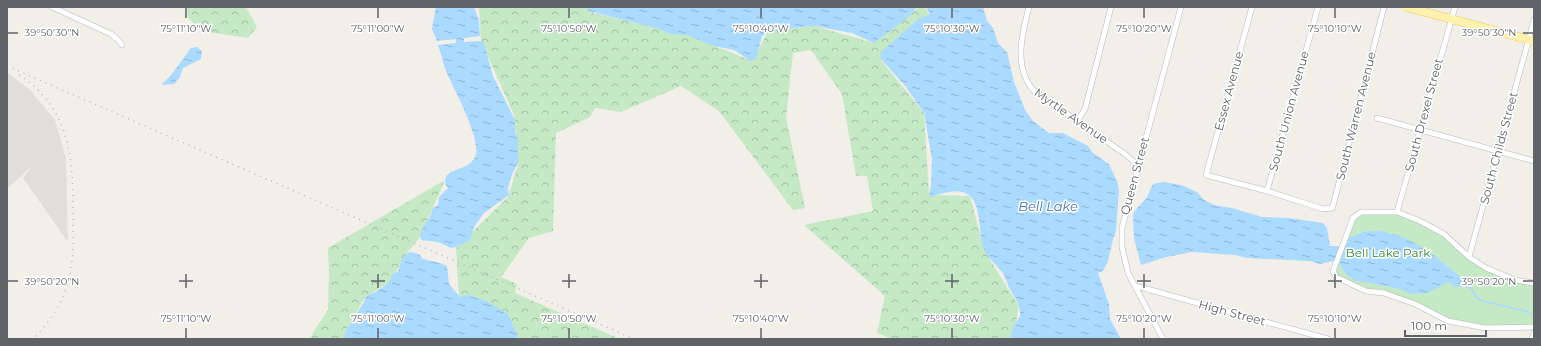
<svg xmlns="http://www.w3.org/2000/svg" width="1541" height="346" viewBox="0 0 1541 346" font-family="Montserrat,sans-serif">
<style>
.industrial{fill:#e0deda}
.forest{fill:url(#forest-crowns)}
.park{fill:#c5e8c5}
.water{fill:url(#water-ripples)}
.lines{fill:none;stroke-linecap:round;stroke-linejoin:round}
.stream{stroke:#aadaff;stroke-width:1.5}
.minor-casing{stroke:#b5b8bc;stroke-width:6}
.primary-casing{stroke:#f2c960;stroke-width:9}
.minor{stroke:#fff;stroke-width:5}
.primary{stroke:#fff2af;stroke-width:8}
.rail{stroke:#b6b7b8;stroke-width:1.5;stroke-dasharray:1 5;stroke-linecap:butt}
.ticks{fill:none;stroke:#5f6368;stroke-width:1.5}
.labels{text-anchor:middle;stroke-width:3;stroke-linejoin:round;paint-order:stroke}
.street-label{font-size:12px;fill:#5f6368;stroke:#fff}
.park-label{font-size:12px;fill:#348238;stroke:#fff}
.water-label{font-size:13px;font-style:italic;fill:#4174aa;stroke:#fff}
.ticks-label{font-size:10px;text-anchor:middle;fill:#5f6368;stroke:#fff;stroke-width:3;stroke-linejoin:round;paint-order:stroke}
</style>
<defs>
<pattern id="forest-crowns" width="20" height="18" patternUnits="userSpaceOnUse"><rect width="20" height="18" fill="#c5e8c5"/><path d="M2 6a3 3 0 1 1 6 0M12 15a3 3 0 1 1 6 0" fill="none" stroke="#a3c0a4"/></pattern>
<pattern id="water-ripples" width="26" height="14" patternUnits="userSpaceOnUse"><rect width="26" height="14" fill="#aadaff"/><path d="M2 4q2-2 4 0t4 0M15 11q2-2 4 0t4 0" fill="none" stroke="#8eb4d2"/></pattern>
</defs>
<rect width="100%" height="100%" fill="#f1efe8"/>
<!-- industrial -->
<path class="industrial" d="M7,72L30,90L55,120L66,159L68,242L23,178L32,166L7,189Z"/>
<!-- forest -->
<path class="forest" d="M187,7H246L257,27L248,38L202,31L188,18Z
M479,7H588L589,12L687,35L753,61L768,31L814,26L874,43L919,7H925L929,15L881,60L924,113L929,195L970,196L983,246L990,260L1019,306L1013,339H892L877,333L885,296L804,225L873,211L867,176H856L842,94L811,50L793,53L786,118L805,208L793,210L719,111L681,86L621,112L595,108L590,117L556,133L553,231L529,238L501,277L517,284L515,293L620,339H518L507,313L459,296L456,248L508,197L518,165L514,115L481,41Z
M445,180L420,237L407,253L390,282L365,297L346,330V339H309L328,310L329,273L328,248Z"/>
<!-- park -->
<path class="park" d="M1361,212H1397L1444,234L1469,257L1502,276L1534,283V327L1485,328L1448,321L1384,293L1366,291L1336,277L1333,271L1350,224Z"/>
<!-- water -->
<path class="water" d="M436,7H474L479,21L480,36L464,38V42L481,41L484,44L493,76L515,120V133L518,138V163L512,174L508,188L509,195L484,213L474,227L470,240L456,247L451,248L438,242L421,240C417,228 432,220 432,209L438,205L439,197L448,188L445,184L446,176C454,168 467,169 474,159C485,144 453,88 446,71C443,63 441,53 438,45L456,43V39L437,41L432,29Z
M587,7H917L907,18L874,43L852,33L814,26L771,30L762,36L756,59L751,61L734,50L710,45L687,35L671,34L656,28L588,11Z
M926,7H983L987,21L993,28L998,43L1007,52L1014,82L1025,110L1033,121L1049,133H1063L1088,146L1093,153L1109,164L1117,181L1119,190L1116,231L1113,239L1108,261L1103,271L1098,273L1109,304L1110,319L1121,339H1010L1014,325L1020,316C1021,303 1012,295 1008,285C1006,280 1005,275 1001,271C994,262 987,258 983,247C979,234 981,205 970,196C959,187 944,193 931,197L929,195L931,186L932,159L924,113L906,87L881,59V52L918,19L929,15V12Z
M197,47L202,51L201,59L183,68L180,77L174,84L163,85L162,84L172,74L191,48Z
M1163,182L1181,185L1197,192L1204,200L1214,205L1232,208L1262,217L1289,218L1323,223L1327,228L1330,246H1346L1349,237C1356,237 1361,231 1369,231C1411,230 1441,261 1471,286V289L1463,286L1454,287L1449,282L1427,293L1411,294L1400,289L1354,280L1346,274L1340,265L1333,261L1320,264L1310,261L1247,258L1235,255L1192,252L1166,257L1141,265L1134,238L1133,216L1134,212L1147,197L1153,184Z
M410,252L419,254L423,259L440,263L447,266L449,284L460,297L468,295L486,301L507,313L518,335L519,339H344L346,330L364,302L365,297C376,291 389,287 392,274L398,272C400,264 402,255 410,252Z"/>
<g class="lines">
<!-- stream -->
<path class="stream" d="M1471,288L1477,298L1482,301L1526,311L1532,315"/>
<defs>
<path id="minor" d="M52,7L111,34L118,40L122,45
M1029,7C1022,34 1013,67 1034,91L1125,154L1134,162L1137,168
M1252,7L1206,175L1267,191L1323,209L1332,208L1334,202L1384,7
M1377,118L1534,161
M1078,120L1085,109L1111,7
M1267,191L1318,7
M1397,212L1455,7
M1469,257L1534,20
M1534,283L1515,280L1486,268L1469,257L1444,234L1420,221L1397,212H1361L1353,218L1333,271L1336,277L1366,291L1384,293L1415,304L1448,321L1485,328L1534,327
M1136,286L1328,339
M1163,339L1128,273L1122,247V228L1181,7
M1532,339L1534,333"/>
<path id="primary" d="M1406,7L1534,41"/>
</defs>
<!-- minor casing -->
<use href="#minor" class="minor-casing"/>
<!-- primary casing -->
<use href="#primary" class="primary-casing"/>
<!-- minor -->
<use href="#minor" class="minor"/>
<!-- primary -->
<use href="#primary" class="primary"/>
<!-- rail -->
<path class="rail" d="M7,66L634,339
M19,75C73,110 73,163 73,220C73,242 74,265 67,286C60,307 48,324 33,339"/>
</g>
<!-- ticks -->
<path class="ticks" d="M186,8V18M378,8V18M569,8V18M761,8V18M952,8V18M1144,8V18M1335,8V18M8,33H18M1523,33H1533M186,274V288M378,274V288M569,274V288M761,274V288M952,274V288M1144,274V288M1335,274V288M8,281H18M179,281H193M371,281H385M562,281H576M754,281H768M945,281H959M1137,281H1151M1328,281H1342M1523,281H1533M186,328V338M378,328V338M569,328V338M761,328V338M952,328V338M1144,328V338M1335,328V338"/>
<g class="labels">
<!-- street labels -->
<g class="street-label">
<text transform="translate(1229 91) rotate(-75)" y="4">Essex Avenue</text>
<text transform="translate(1289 111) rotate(-75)" y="4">South Union Avenue</text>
<text transform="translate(1424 115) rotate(-75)" y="4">South Drexel Street</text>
<text transform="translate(1071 116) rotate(35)" y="4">Myrtle Avenue</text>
<text transform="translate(1356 116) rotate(-76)" y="4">South Warren Avenue</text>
<text transform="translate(1499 148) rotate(-75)" y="4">South Childs Street</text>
<text transform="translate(1135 176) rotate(-75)" y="4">Queen Street</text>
<text transform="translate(1232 313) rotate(15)" y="4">High Street</text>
</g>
<!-- park labels -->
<g class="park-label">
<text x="1388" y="257">Bell Lake Park</text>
</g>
<!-- water labels -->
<g class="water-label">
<text x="1048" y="211">Bell Lake</text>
</g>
</g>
<g class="ticks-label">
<text x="186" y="32">75°11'10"W</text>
<text x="378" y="32">75°11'00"W</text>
<text x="569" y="32">75°10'50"W</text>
<text x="761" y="32">75°10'40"W</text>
<text x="952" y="32">75°10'30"W</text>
<text x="1144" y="32">75°10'20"W</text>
<text x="1335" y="32">75°10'10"W</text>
<text x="52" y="36">39°50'30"N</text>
<text x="1489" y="36">39°50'30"N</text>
<text x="52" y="285">39°50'20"N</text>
<text x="1489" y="285">39°50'20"N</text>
<text x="186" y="322">75°11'10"W</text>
<text x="378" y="322">75°11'00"W</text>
<text x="569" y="322">75°10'50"W</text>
<text x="761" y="322">75°10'40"W</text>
<text x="952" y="322">75°10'30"W</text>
<text x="1144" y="322">75°10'20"W</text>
<text x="1335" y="322">75°10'10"W</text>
</g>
<!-- border -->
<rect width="1541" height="346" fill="none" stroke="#5f6368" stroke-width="16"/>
<!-- scale -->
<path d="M1405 330v6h81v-6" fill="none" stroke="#5f6368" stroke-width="2"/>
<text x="1411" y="330" font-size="12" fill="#5f6368" stroke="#ffffff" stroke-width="3" paint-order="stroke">100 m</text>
</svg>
